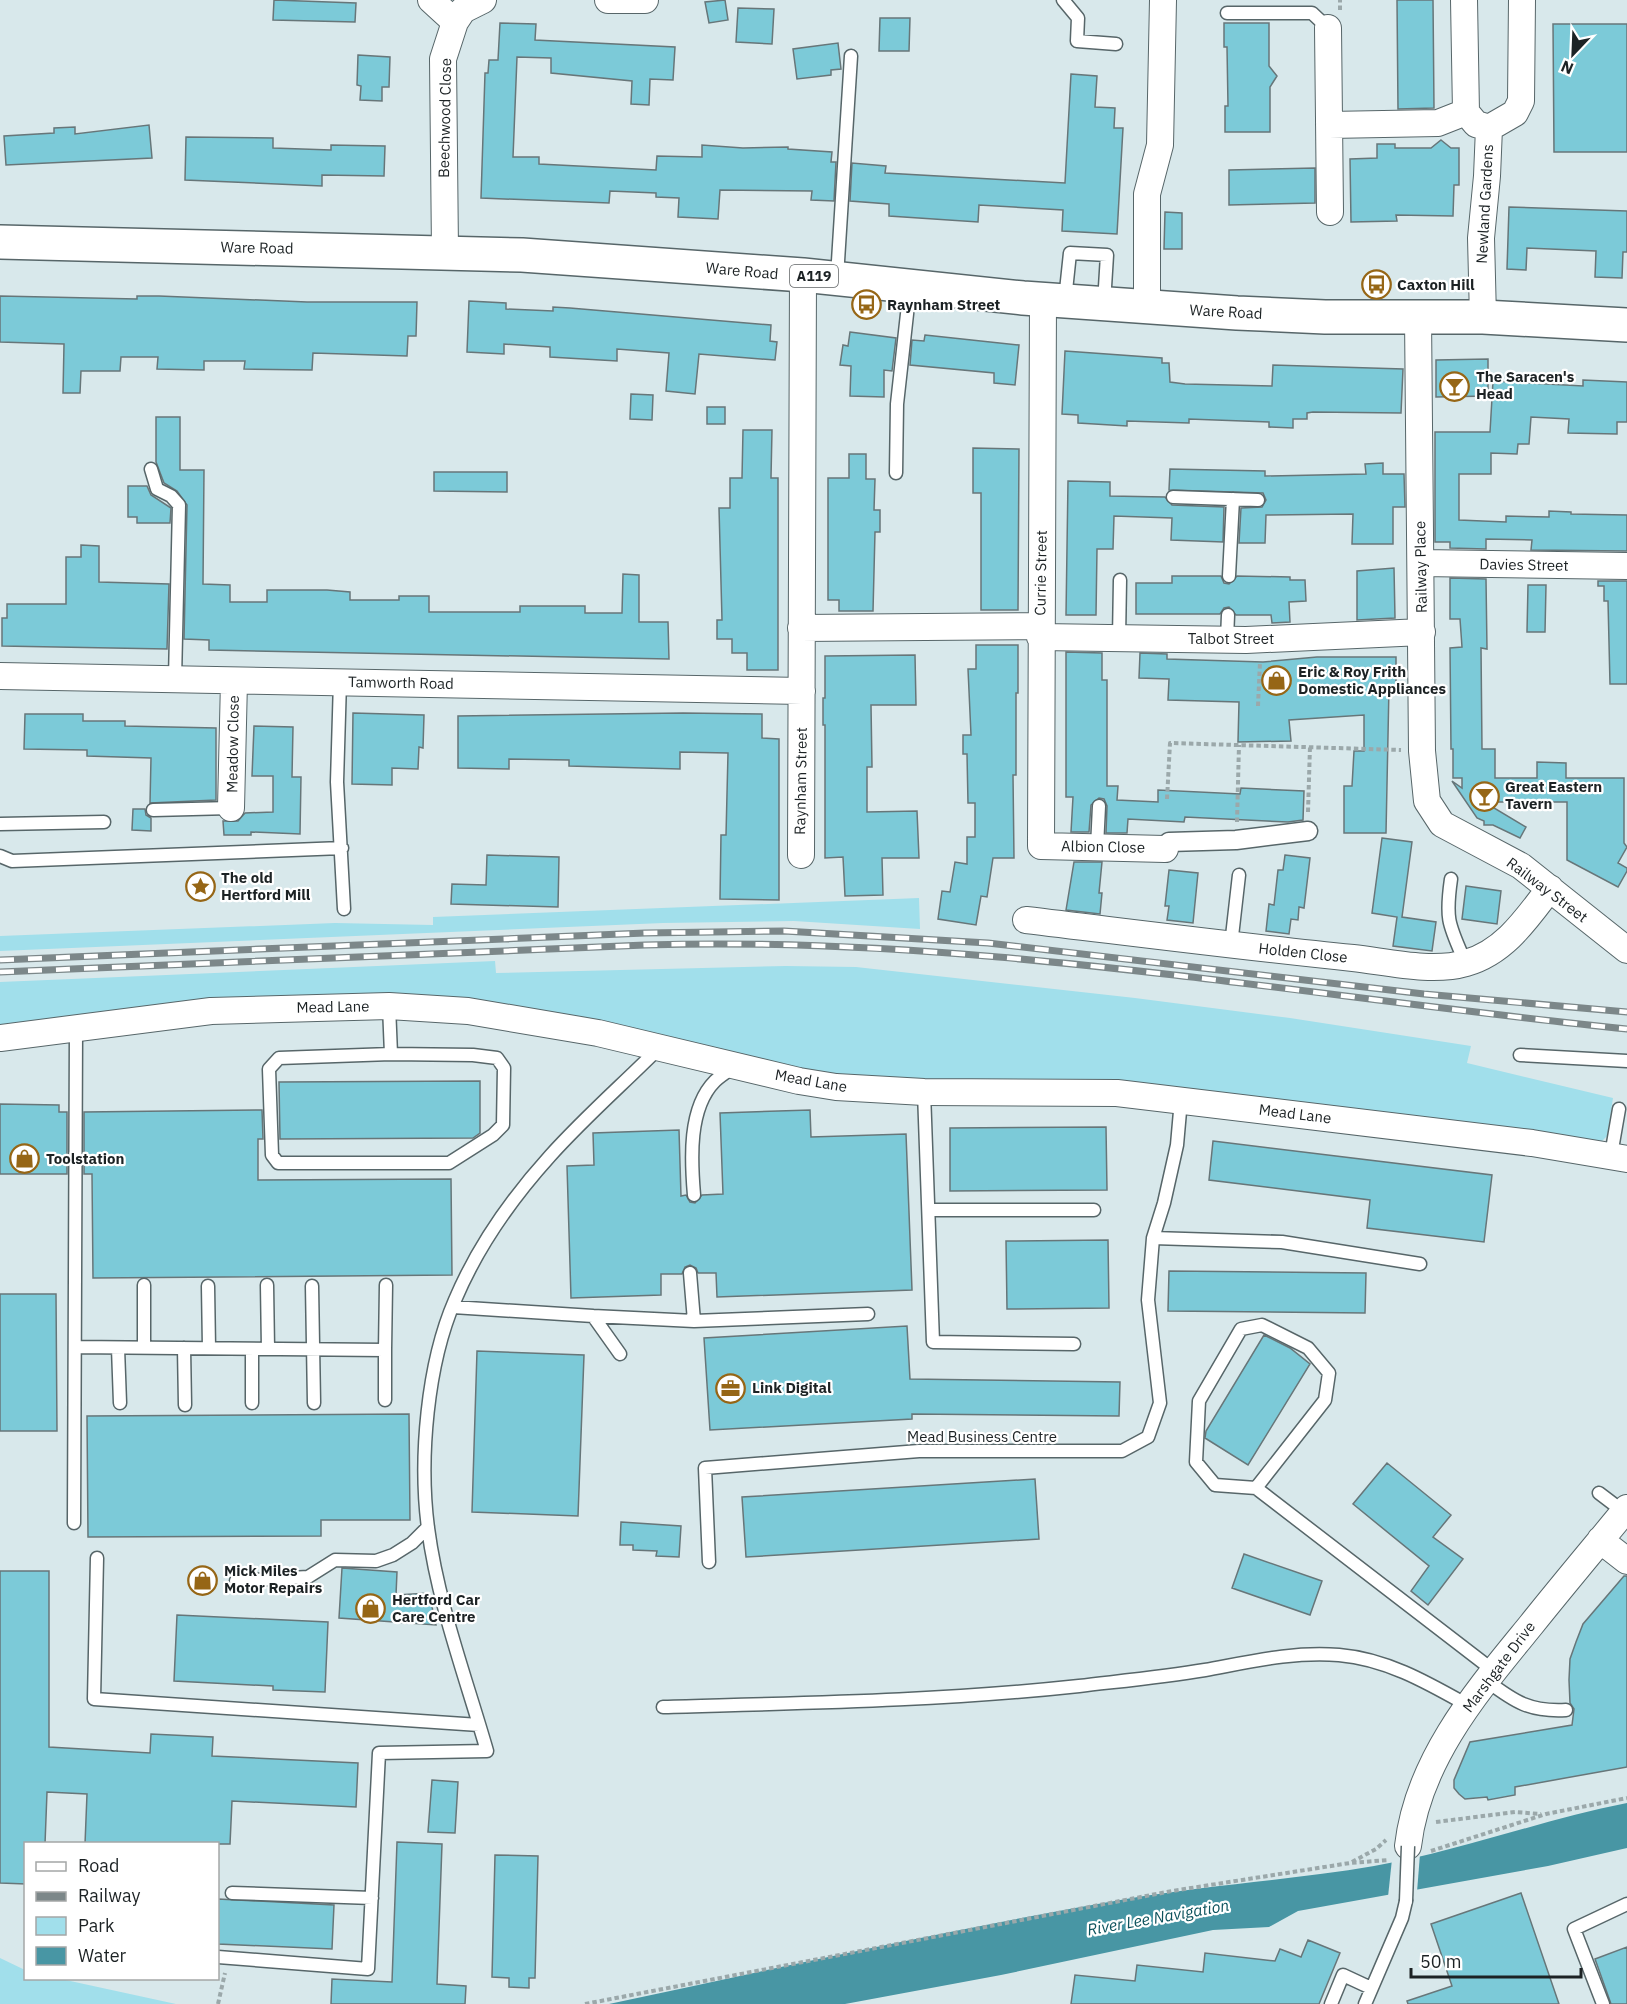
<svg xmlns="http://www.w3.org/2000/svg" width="1627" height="2004" viewBox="0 0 1627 2004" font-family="'IBM Plex Sans',sans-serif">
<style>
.green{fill:#a1dfeb}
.water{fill:#4896a4}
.pier{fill:#d8e8eb}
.building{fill:#7ccad8;stroke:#677679;stroke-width:1.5}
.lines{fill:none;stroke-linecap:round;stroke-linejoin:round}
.service-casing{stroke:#576669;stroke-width:15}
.pedestrian-casing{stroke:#576669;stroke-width:21}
.minor-casing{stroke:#576669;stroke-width:28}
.primary-casing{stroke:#576669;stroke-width:36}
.path{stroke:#9ba8aa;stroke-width:4;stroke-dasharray:4.5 3;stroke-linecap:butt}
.service{stroke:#fff;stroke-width:12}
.pedestrian{stroke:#fff;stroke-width:18}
.minor{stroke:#fff;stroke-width:26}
.primary{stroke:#fff;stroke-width:33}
.rail-casing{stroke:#7c8789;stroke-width:7}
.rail{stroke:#fff;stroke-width:4.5;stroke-dasharray:14;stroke-linecap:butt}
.service-bridge-casing{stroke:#576669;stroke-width:15;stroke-linecap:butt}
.service-bridge{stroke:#fff;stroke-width:12}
.labels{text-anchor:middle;stroke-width:4.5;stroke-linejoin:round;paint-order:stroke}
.shield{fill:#fff;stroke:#606466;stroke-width:1.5}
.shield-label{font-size:14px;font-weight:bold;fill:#1c2224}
.street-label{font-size:15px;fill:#1c2224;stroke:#fff}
.poi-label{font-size:15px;font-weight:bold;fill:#1c2224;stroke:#fff;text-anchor:start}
.water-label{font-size:16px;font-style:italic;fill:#0c525c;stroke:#fff}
</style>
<rect width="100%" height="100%" fill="#d8e8eb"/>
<!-- green -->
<path class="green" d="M919,898L920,929L794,921L663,923L0,951V936L335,923L433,925V917Z
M495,961L496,973L786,966L856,967L1135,998L1290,1018L1471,1046L1467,1063L1613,1098L1607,1136L1602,1141L1188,1092L914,1083L801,1070L490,1003L0,1027V982Z
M0,1958L25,1970L26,1978L61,1979L176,2004H0Z"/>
<!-- water -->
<path class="water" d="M1627,1803V1848L1548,1866L1298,1911L1269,1927L1213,1930L1001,1975L845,2004H609C781,1967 953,1929 1126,1899C1208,1885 1292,1880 1374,1866C1460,1851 1541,1820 1627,1803Z"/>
<!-- pier -->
<path class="pier" d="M1420,1854L1417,1892L1388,1897L1392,1859Z"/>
<!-- building -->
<path class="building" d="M274,0L356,3L355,22L273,20Z
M725,0L728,20L709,23L705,2Z
M1397,0H1433L1434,108L1398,109Z
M738,8L774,9L772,44L736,42Z
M880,18H910L909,51H879Z
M500,23L536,24L535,40L675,47L673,80L650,79L649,105L631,104L632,81L551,73V58L517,57L513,157H539V164L656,170L657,156L702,157V145L743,148L788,147V149L832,152L831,162H836L834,201L811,200L812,191L720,190L718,219L678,217L679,198L656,197V193L610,191L609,203L481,198L485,73H488L489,60H498Z
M1224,23H1269V66L1277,76L1270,87V132H1225V106H1228L1227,47H1224Z
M1553,24H1627V152H1554Z
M838,43L841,69L831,70V75L797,79L793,49Z
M358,55L390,57L389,87H382V101L360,100L361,86L357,85Z
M1071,74L1097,76L1095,107L1115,108L1114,128H1123L1117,234L1062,231L1063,210L979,205L978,222L889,216V204L850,201L852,163L886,166L885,173L1065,183Z
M149,125L152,158L6,165L4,136L54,133V128L75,127V134Z
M186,137L273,138V148L331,150V145L385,146L384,176L322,175V186L185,180Z
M1441,140L1451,148H1459V185H1454L1453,216L1396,215L1397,221L1351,222L1350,159L1377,158V144H1395V148H1431Z
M1315,168V203L1229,205V170Z
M1509,207L1627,211V252H1623L1622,278L1595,277L1596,251L1527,248L1526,270L1507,269Z
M1165,212L1182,213V249H1164Z
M0,296L137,299V296H159L307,302H417L416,336H408L407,356L313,353L312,370L244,369L245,361H204V370L157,369L158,357H121L120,371H81L80,393H63L64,344L0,342Z
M469,301L506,303V309L553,311V307L570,308L771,325L770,341L777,342L775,360L699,354L695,394L666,391L669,353L617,349V361L550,357V347L504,344V354L467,352Z
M850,332L896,338L892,371L884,370V397L850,396L851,366L840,365L843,345L848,346Z
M925,335L1019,345L1015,385L994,383V373L910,365L912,340L924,341Z
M1065,351L1162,358V363H1169L1170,382L1185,384L1272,386L1273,365L1403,369L1401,413L1313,412L1307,413V419H1293V428L1269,427V422L1189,419V423L1127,421V426L1078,423V415L1062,414Z
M1488,359V396L1436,397V360Z
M1583,380L1627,382V422H1617V434L1568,433L1569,419L1531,417L1529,444H1518L1517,454L1491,453V474H1459V520L1506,522V516L1549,517V511L1571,512V514L1627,515V551L1531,550L1532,540L1486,539V549L1450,548V542H1435V432H1490L1493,381L1583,386Z
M631,394L653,395L652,420L630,419Z
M707,407H725V424H707Z
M156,417H180V470H204L203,584L230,585V602H267V590H327L350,592V600H399V596H429V612H520V606H585V613H622L623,574L639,575V622H668L669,659L209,650V640L184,639L187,505L177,491L164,483L156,462Z
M743,430H772L771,478H778V670H747V653H732V639H717V620H722L719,508H730V478H742Z
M973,448L1019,449L1018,610H981V493H973Z
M849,454H866V479H875L874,510H880V532H875L873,611H839V600H828V478H849Z
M1383,463V474H1404L1405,507H1393V544H1352L1353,514L1266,515L1265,543H1239L1241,508L1262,507L1266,500L1263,493L1169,490L1170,469L1265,471V476L1366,474L1365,464Z
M434,472H507V492L434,491Z
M1068,481L1110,482V496L1165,497L1172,505L1224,507L1223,542L1171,540L1172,518L1114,516L1113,549H1097L1096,615H1066Z
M128,486H147L151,495L171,508L170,523H137V517H128Z
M81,545L99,546V582L169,584L167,649L2,646V618H7V604H66V557H81Z
M1394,568L1395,618L1357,620V571Z
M1172,576H1221L1224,583L1229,584L1237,576L1290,577V580H1305L1306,601L1289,602L1290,622L1272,623L1271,615H1236L1229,607L1224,608L1220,614H1136V583H1172Z
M1450,578L1486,579L1487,649L1481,648L1482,749H1495V778H1537V762L1566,763V778H1624V843L1627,847L1618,863L1627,868V871L1618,887L1567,860V802H1484L1526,827L1520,838L1493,825H1484V821L1477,818L1452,781L1462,788V778H1453V749H1451L1450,648L1462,647L1460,619H1450Z
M1598,581H1627V684H1610L1608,601H1604V586H1598Z
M1528,585H1546L1545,632H1527Z
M976,645H1018V693H1016V775H1013L1014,858H993L987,897L981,896L976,925L938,919L942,891L950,892L955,862L967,864V837H975V803H968L967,754H963V735H971L968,669H976Z
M1066,652L1102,653V680H1107V786H1118L1117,800L1158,802V790L1240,794L1241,788L1304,791L1303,820L1288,822L1185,817L1184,822L1128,819L1127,833H1106L1107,806L1104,799L1099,798L1091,805L1089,832H1071L1073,797H1066Z
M1140,653L1167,654V659L1263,662L1317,657H1396V687H1389L1386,833H1344V786H1352L1354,751H1364V715L1289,720L1291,741L1238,742L1239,702L1168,700L1169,679L1139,678Z
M915,655L916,705H871L872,767H867V812L917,811L919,858H882L883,895L845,896L843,857L825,858V725H823V698H825V656Z
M353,713L424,715L423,748L419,747L418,769L392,768V785L352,784Z
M683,713L762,714V738L779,739V900L720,899L721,835H726L728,753L680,752V769L569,766V760L509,759V769L458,768V716Z
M25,714H83V721H125V726L216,728V800L150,803L151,758L87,756V750L24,749Z
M254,726L293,727L292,777H301L300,834L251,832V835H224L223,821H238L245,813L273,812V776H252Z
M133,809H145L146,815L151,818V831L132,830Z
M1382,838L1412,842L1402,917L1436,922L1432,951L1393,946L1397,917L1372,913Z
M487,855L559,857L558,907L451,904L452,884L486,885Z
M1285,855L1310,858L1304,908L1299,907L1298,920L1291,919L1289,934L1266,931L1269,904L1274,905L1278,870H1283Z
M1074,862H1102L1099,893H1102L1100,914L1066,910Z
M1169,870L1198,873L1193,923L1167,920L1169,906H1165Z
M1466,886L1501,891L1497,924L1462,919Z
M480,1081V1133L473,1138L280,1139L279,1082Z
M0,1104L59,1105V1112H67V1174H0Z
M262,1110L263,1139H258V1180L451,1179L452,1275L93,1278L92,1174H84V1112Z
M810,1110L811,1137L906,1134L912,1290L717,1297L716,1273H698L696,1268L690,1265L685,1267L682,1274H661V1295L571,1298L567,1166L594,1165L593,1133L679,1130L681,1196L686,1195L690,1202L695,1203L702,1195L723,1194L720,1113Z
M1106,1127L1107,1190L950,1191V1128Z
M1213,1141L1492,1175L1484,1242L1367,1228L1370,1200L1209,1180Z
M1108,1240L1109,1308L1007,1309L1006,1241Z
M1169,1271L1366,1273L1365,1313L1168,1311Z
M0,1294H56L57,1431H0Z
M907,1326L910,1379L1120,1382L1119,1416L912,1414V1419L710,1430L704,1338Z
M1264,1335L1290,1348L1310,1364L1248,1465L1205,1438L1206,1431Z
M477,1351L584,1355L578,1516L472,1512Z
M409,1414L410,1520H321V1536L88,1537L87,1416Z
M1387,1463L1451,1515L1433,1537L1463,1559L1428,1605L1411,1591L1429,1566L1353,1504Z
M1035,1479L1039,1539L746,1557L742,1497Z
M621,1522L681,1526L679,1557L656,1556L657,1551L633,1550V1545H620Z
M1244,1554L1322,1581L1310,1615L1232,1588Z
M342,1568L397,1572L396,1595L429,1593L436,1625L339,1618Z
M0,1571H49V1747L150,1753L151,1734L213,1737L212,1756L358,1763L356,1807L232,1801L230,1844H85L87,1794L47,1792L45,1844H26V1884L0,1883Z
M1624,1576H1627V1767L1515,1787V1795L1488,1800L1487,1797L1465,1799L1459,1794L1454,1788V1780L1470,1742L1572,1725L1574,1709L1570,1703L1569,1680L1570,1659L1576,1642L1583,1624Z
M177,1615L328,1622L325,1692L273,1690V1686L174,1681Z
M432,1780L458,1782L455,1833L428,1832Z
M397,1842L442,1844L437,1984L466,1986L465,2004H331L332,1979L392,1982Z
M495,1855L538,1856L535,1978H529V1988L509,1987V1978L492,1977Z
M1521,1893L1559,2004H1408L1407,2001L1452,1986L1431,1924Z
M218,1899L334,1905L332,1949L218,1944Z
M1308,1940L1340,1953L1319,2004H1071L1075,1975L1135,1981L1137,1965L1203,1972L1205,1953L1275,1961L1280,1949L1301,1957Z
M1627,1947V2004H1611L1595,1959Z"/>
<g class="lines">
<defs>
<path id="service" d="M1063,0L1078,18L1077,41L1116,44
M1227,13H1312L1328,28
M837,277L851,56
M1065,300L1070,253L1107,255L1104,303
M151,469L157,489L171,496L179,505L175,679
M896,473L897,404L910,287
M1173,497L1258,500
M1229,576L1233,499
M1119,638L1120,580
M1227,639L1228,615
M340,681L337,782L344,909
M153,810L231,808
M0,824L104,822
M1097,847L1099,806
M0,856L12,861L342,848
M1451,879C1445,921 1449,925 1466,964
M1231,945L1239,875
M389,1006L391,1054L473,1055L497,1058L504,1068L503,1125L493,1135L449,1163H278L272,1155L269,1069L279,1058L391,1054
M1520,1055L1627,1061
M924,1092L933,1342L1074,1344
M1611,1155L1619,1109
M694,1195C691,1160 688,1108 715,1081C720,1076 728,1071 734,1067
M930,1210H1094
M1153,1238L1282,1242L1420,1264
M267,1285L268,1349
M208,1286L209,1348
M312,1286L314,1403
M453,1307L593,1316L620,1354
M593,1316L694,1321L690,1273
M694,1321L868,1314
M75,1347L385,1350L386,1285
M144,1347V1285
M118,1348L120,1403
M184,1348L185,1405
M252,1349V1403
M385,1350V1400
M1256,1488L1325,1400L1329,1373L1308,1348L1262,1325L1241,1329L1199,1401L1196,1462L1215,1485L1256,1488L1494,1671
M1599,1493L1624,1512
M74,1523L76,1029
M97,1558L94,1699L479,1725
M709,1562L705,1468L919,1451H1122L1148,1437L1160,1403L1148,1300L1153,1238L1164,1203L1177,1145L1181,1100
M236,1581L308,1577L335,1560L376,1561L393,1555L412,1543L428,1527
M1487,1681C1515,1702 1530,1712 1566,1710
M663,1707C801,1703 941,1701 1079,1686C1121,1681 1163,1677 1205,1670C1249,1662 1294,1651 1339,1655C1387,1659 1428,1683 1469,1706
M232,1893L372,1898
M218,1957L368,1969L379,1753L487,1751C466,1678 438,1604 428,1528C419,1459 427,1364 455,1300C477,1248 512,1198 550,1156C584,1118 623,1084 659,1048
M1331,2004L1343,1975L1371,1988
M1365,2004L1402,1918L1406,1901
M1603,2004L1574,1929L1627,1904"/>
<path id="pedestrian" d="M1165,849L1169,842L1236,840L1308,831"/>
<path id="minor" d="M431,0L455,22
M608,0H645
M1464,0L1466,112L1476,124L1489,128L1515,113L1521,101L1522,0
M1328,28L1330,212
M1329,125L1438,123L1466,112
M445,251L443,59L455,22L463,10L483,0
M1043,299L1041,846L1165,849
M1147,307V194L1160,145L1163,0
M1418,316L1422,751L1427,801L1442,824L1521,866L1627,950
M1483,317L1481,238L1487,176L1489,128
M1421,563L1627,566
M801,628L1040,626
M1040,637L1246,640L1422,632
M0,676L802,691
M231,808L234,681
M801,855L803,275
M1026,920C1135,933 1244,947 1353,958C1388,962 1432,973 1466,963C1505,952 1527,918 1550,888
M0,1038L211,1011L389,1006L468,1011L598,1033L799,1081L836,1087L924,1092L1117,1093L1532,1143L1627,1159
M1600,1540L1627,1561
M1408,1846C1418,1759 1478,1690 1531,1625C1563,1585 1595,1547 1627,1508"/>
<path id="primary" d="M0,242L522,255L803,275L1023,298L1237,313L1325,317H1483L1627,325"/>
</defs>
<!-- service casing -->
<use href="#service" class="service-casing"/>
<!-- pedestrian casing -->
<use href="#pedestrian" class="pedestrian-casing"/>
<!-- minor casing -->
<use href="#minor" class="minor-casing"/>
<!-- primary casing -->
<use href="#primary" class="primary-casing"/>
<!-- path -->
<path class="path" d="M1340,10V0
M1258,706L1260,662
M1167,799L1170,743L1401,750
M1308,812L1310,746
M1237,822L1239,745
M1436,1822L1515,1812L1541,1814
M1431,1851L1546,1814L1627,1798
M1352,1862L1376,1849L1386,1840
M218,2004L225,1973
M585,2004L1172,1891L1350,1863L1389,1860"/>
<!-- service -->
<use href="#service" class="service"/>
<!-- pedestrian -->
<use href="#pedestrian" class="pedestrian"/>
<!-- minor -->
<use href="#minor" class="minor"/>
<!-- primary -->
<use href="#primary" class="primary"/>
<defs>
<path id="rail" d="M0,960L645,933L784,931L988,943L1424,994L1627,1012
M0,972L645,945C975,935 1300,996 1627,1029"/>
</defs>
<!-- rail casing -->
<use href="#rail" class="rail-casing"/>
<!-- rail -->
<use href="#rail" class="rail"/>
<defs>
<path id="service-bridge" d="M1406,1901L1408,1846"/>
</defs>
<!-- service-bridge casing -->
<use href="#service-bridge" class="service-bridge-casing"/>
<!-- service-bridge -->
<use href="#service-bridge" class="service-bridge"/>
</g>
<!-- icons -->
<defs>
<symbol id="bus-ring" viewBox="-11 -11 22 22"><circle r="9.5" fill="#fff" stroke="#966616" stroke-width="1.5"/><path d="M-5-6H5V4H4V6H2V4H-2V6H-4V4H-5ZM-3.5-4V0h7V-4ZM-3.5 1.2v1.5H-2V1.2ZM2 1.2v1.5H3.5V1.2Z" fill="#966616"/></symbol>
<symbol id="bar-ring" viewBox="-11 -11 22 22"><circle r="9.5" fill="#fff" stroke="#966616" stroke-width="1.5"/><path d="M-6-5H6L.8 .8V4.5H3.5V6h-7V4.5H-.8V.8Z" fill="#966616"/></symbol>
<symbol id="shop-ring" viewBox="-11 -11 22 22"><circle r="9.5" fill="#fff" stroke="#966616" stroke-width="1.5"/><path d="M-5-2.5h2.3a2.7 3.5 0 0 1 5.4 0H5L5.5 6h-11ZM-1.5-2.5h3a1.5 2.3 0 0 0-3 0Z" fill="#966616"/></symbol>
<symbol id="sight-ring" viewBox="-11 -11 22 22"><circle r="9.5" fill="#fff" stroke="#966616" stroke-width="1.5"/><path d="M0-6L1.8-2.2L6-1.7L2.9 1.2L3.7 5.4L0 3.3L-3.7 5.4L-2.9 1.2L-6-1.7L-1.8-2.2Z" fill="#966616"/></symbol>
<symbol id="office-ring" viewBox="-11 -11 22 22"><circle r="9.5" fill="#fff" stroke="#966616" stroke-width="1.5"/><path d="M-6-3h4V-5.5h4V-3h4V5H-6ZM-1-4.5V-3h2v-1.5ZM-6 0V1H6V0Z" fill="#966616"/></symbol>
</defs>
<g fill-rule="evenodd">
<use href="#bus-ring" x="1360" y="268" width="33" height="33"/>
<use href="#bus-ring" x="850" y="288" width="33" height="33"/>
<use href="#bar-ring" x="1438" y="370" width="33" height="33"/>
<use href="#shop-ring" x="1260" y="664" width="33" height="33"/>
<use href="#bar-ring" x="1468" y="780" width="33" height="33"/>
<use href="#sight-ring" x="184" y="870" width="33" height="33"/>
<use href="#shop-ring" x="8" y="1142" width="33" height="33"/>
<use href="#office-ring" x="714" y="1372" width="33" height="33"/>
<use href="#shop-ring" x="186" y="1564" width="33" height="33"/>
<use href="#shop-ring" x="354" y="1592" width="33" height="33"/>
</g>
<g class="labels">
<!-- shield labels -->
<rect class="shield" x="790" y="265" width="48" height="22" rx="4.5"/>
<g class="shield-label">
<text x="814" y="281">A119</text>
</g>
<!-- street labels -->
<g class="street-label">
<text transform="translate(445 118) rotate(-89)" y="5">Beechwood Close</text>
<text transform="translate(1485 204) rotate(-87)" y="5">Newland Gardens</text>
<text transform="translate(257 248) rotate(1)" y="5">Ware Road</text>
<text transform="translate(742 271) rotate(5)" y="5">Ware Road</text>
<text transform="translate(1226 312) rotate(3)" y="5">Ware Road</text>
<text transform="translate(1524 565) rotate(1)" y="5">Davies Street</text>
<text transform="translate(1421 567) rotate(-91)" y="5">Railway Place</text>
<text transform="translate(1041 573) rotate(-89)" y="5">Currie Street</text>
<text x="1231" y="644">Talbot Street</text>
<text transform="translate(401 683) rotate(1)" y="5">Tamworth Road</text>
<text transform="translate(233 744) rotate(-89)" y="5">Meadow Close</text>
<text transform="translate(801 781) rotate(-89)" y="5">Raynham Street</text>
<text transform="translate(1103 847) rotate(1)" y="5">Albion Close</text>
<text transform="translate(1547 890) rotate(37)" y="5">Railway Street</text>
<text transform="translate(1303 953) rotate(6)" y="5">Holden Close</text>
<text transform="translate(333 1007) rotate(-1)" y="5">Mead Lane</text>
<text transform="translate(811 1081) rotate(10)" y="5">Mead Lane</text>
<text transform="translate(1295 1114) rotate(7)" y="5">Mead Lane</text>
<text x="982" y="1442">Mead Business Centre</text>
<text transform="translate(1499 1667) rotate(-53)" y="5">Marshgate Drive</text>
</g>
<!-- poi labels -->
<g class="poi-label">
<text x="1397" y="290">Caxton Hill</text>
<text x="887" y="310">Raynham Street</text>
<text x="1476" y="382">The Saracen's<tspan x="1476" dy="17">Head</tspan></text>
<text x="1298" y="677">Eric &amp; Roy Frith<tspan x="1298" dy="17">Domestic Appliances</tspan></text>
<text x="1505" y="792">Great Eastern<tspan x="1505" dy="17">Tavern</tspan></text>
<text x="221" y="883">The old<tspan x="221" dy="17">Hertford Mill</tspan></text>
<text x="46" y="1164">Toolstation</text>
<text x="752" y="1393">Link Digital</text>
<text x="224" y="1576">Mick Miles<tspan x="224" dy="17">Motor Repairs</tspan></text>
<text x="392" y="1605">Hertford Car<tspan x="392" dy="17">Care Centre</tspan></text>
</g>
<!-- water labels -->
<g class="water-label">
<text transform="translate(1158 1917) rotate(-10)" y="6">River Lee Navigation</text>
</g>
</g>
<!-- legend -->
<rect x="24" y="1842" width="195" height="138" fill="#ffffff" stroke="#a4a7a7" stroke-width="1.5"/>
<rect x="36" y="1862" width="30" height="9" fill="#ffffff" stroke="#a4a7a7" stroke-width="1.5"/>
<text x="78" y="1872" font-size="18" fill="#1c2224">Road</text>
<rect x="36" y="1892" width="30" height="9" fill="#7c8789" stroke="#a4a7a7" stroke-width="1.5"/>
<text x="78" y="1902" font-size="18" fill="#1c2224">Railway</text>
<rect x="36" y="1917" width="30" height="18" fill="#a1dfeb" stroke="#a4a7a7" stroke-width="1.5"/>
<text x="78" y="1932" font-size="18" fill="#1c2224">Park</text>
<rect x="36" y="1947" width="30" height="18" fill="#4896a4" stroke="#a4a7a7" stroke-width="1.5"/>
<text x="78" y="1962" font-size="18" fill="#1c2224">Water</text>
<!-- north arrow -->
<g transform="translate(1573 54) rotate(203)" stroke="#ffffff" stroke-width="4.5" paint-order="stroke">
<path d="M0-4.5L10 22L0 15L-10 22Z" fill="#1c2224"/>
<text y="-9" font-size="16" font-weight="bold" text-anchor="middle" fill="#1c2224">N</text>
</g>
<!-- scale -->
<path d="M1411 1968v9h170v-9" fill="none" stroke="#1c2224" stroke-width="3"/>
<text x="1420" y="1968" font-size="18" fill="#1c2224" stroke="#ffffff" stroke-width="4.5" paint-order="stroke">50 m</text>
</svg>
